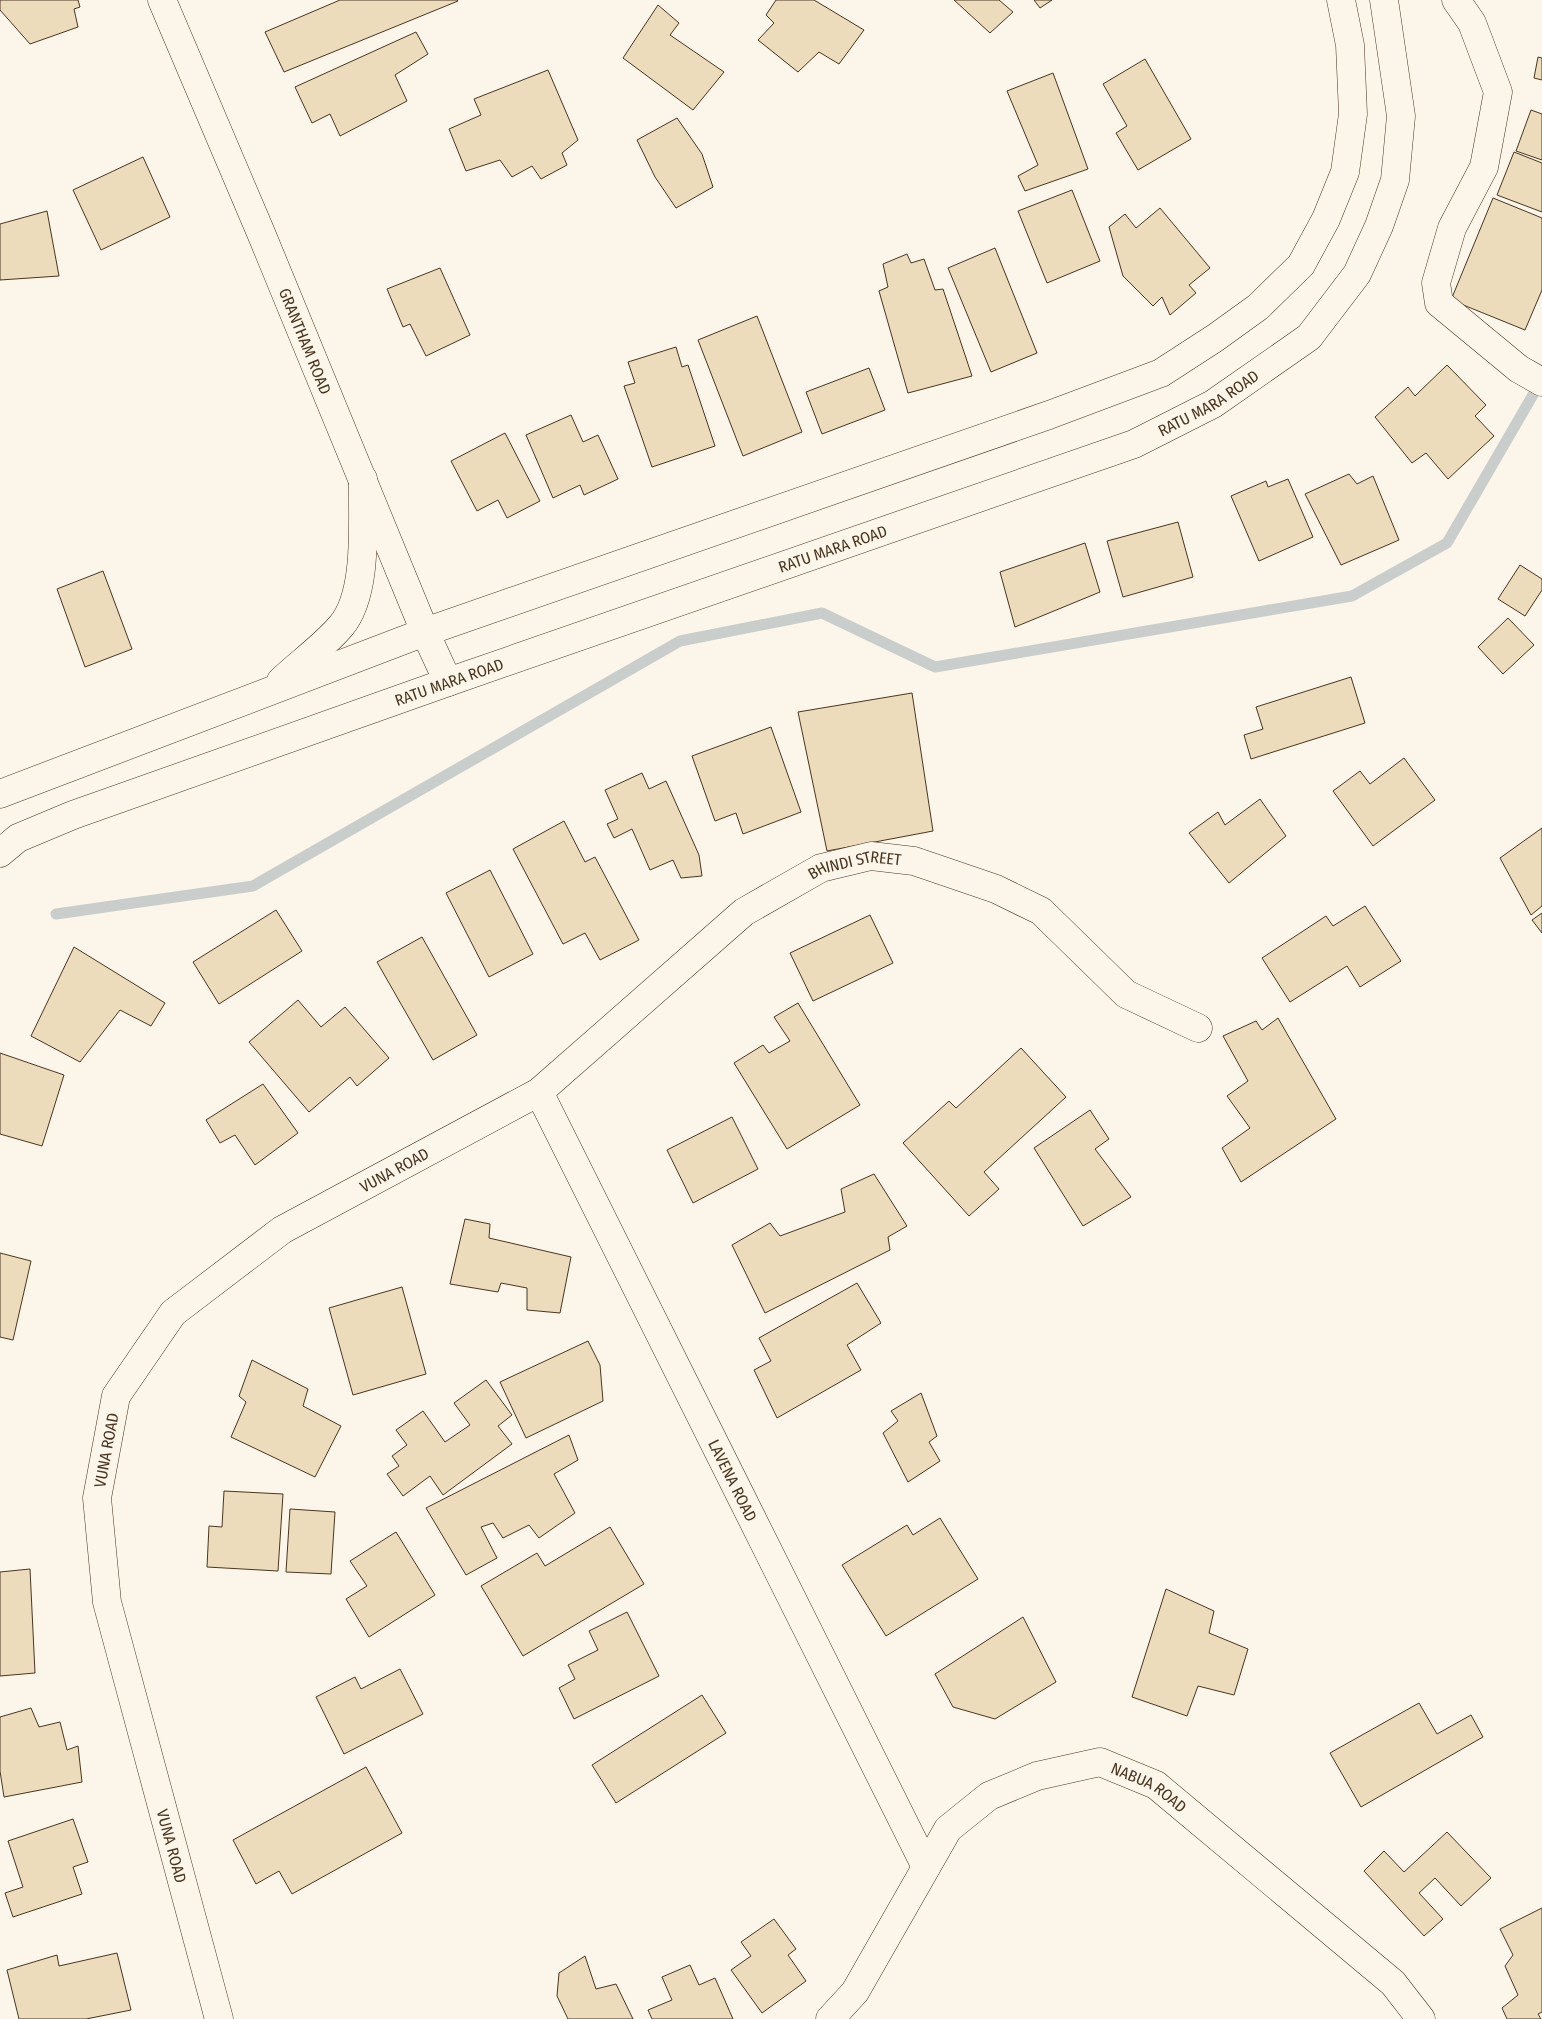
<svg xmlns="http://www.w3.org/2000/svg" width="1542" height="2019" viewBox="0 0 1542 2019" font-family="'Fira Sans Condensed',sans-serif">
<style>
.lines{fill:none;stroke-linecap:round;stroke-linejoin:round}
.stream{stroke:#c9cecd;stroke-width:11}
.building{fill:#ecdcbc;stroke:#4a3520}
.street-casing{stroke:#4a3520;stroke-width:29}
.secondary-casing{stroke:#4a3520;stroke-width:29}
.primary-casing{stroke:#4a3520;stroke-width:29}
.highway-casing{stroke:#4a3520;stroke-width:29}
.street{stroke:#fbf6e9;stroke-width:28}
.secondary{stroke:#fbf6e9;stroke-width:28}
.primary{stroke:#fbf6e9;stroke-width:28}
.highway{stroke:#fbf6e9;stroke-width:28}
.labels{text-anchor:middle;stroke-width:4;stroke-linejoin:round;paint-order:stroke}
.street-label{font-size:16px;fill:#4a3520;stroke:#fbf6e9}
</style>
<rect width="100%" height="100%" fill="#fbf6e9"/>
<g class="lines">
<!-- stream -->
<path class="stream" d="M56,914L253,886L680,641L822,613L935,667L1352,596L1447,543L1541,381"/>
</g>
<!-- building -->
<path class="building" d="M0,0H78L80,7L74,9L78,27L30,44L0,10Z
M340,0H457L458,1L284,72L265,32Z
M776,0H814L864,30L839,64L819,52L798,72L758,40L774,23L766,15Z
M954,0H999L1013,12L990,33Z
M1034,0H1052L1040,8Z
M658,5L679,23L670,35L724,72L693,110L623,58Z
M416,32L428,54L395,75L407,101L340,136L330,114L312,123L295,87Z
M1538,57L1542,58V80L1534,78Z
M1145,59L1191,139L1138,170L1116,133L1127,126L1103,84Z
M548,70L578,140L562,153L567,165L541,179L532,166L512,177L500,160L466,171L449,129L481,115L474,99Z
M1053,73L1088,169L1025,191L1018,176L1038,165L1007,91Z
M1531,110L1542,114V160L1516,151Z
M677,118L702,154L713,187L676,208L655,177L637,140Z
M1514,152L1542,163V212L1497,195Z
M143,157L170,217L101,250L73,190Z
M1072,190L1100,261L1047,283L1018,211Z
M1493,198L1542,218V290L1525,330L1451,300Z
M1160,208L1210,268L1189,285L1196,293L1170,315L1162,297L1153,306L1123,276L1109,227L1125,214L1136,228Z
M47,211L59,276L0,280V224Z
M995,248L1037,353L991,372L948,268Z
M907,254L911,263L924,259L935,290L943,289L972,376L908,393L879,291L888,287L883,264Z
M440,268L470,335L426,356L410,324L403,327L387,289Z
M757,316L802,432L743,456L698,340Z
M676,347L682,367L688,365L715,446L652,467L624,386L635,383L628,362Z
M1447,365L1486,405L1475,416L1494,436L1448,479L1426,453L1412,463L1375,417L1408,387L1415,396Z
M869,368L885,410L822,434L806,392Z
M571,415L583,442L598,435L618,479L584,495L580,485L553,498L526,435Z
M505,433L540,501L507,518L498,500L477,511L451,461Z
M1349,474L1357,484L1373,476L1399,540L1341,565L1305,494Z
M1288,479L1313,537L1259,561L1231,496L1266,481L1268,487Z
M1178,522L1193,577L1123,597L1107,541Z
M1085,543L1100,592L1015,627L1000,572Z
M1520,565L1542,579V590L1525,616L1498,599Z
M103,571L132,649L85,667L57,589Z
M1508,618L1534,645L1503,674L1478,647Z
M1351,677L1365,723L1251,759L1244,735L1263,729L1256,707Z
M912,693L933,831L827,851L798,712Z
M771,727L801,812L743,834L736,813L715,821L692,756Z
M1404,758L1435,800L1373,846L1333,791L1360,771L1370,784Z
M642,773L649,789L666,781L699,855L702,876L681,878L673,860L650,870L632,829L614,838L607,824L618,819L605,790Z
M1260,799L1286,836L1229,883L1189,833L1218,812L1225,825Z
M564,821L585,862L595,857L639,940L600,960L585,933L563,944L513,849Z
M1542,828V906L1531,915L1500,858Z
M490,870L533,954L489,977L446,893Z
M1365,906L1401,961L1360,987L1347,966L1290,1002L1262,958L1326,916L1333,926Z
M276,910L302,951L219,1004L193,962Z
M1542,913V933L1532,920Z
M870,915L893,963L813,1001L790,953Z
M422,937L477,1035L433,1060L377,962Z
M74,947L165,1003L151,1026L120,1010L80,1062L31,1036Z
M298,1000L321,1027L345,1007L389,1058L357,1086L350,1077L309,1112L249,1042Z
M798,1003L860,1105L787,1149L734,1063L763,1045L769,1053L790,1041L774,1017Z
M1278,1018L1336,1119L1241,1182L1222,1148L1250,1128L1227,1096L1248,1081L1223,1036L1256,1021L1262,1030Z
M1021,1048L1066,1097L984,1172L999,1189L969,1216L903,1143L949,1101L956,1108Z
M0,1053L64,1075L42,1146L0,1134Z
M263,1084L298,1133L255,1165L235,1135L220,1143L206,1120Z
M1090,1110L1109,1139L1095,1149L1131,1197L1083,1226L1034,1148Z
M732,1117L758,1169L693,1203L667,1150Z
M874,1174L907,1226L888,1237L890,1250L765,1313L732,1245L770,1223L780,1236L845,1212L841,1189Z
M465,1219L490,1224L489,1238L571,1257L560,1313L527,1310V1288L501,1283L498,1292L450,1284Z
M0,1253L31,1261L13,1340L0,1337Z
M857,1283L881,1323L847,1345L861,1370L777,1418L754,1370L771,1361L759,1338Z
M402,1287L426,1374L353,1395L329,1308Z
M588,1341L600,1365L603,1401L526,1438L500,1382Z
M252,1360L308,1389L303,1406L341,1426L315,1477L231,1437L246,1402L239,1396Z
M486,1380L512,1415L498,1426L512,1444L443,1495L430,1476L403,1496L387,1474L399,1466L392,1456L407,1445L396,1430L423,1411L445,1442L470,1425L454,1403Z
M921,1393L937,1436L929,1442L940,1461L908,1482L883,1433L898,1421L891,1411Z
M569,1435L578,1460L554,1474L575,1513L539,1538L529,1525L503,1538L493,1523L481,1527L497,1558L466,1575L426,1508Z
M224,1491L283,1494L278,1571L207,1567L209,1526L222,1527Z
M290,1509L335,1512L331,1574L286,1572Z
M940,1518L978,1579L886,1636L842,1565L907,1525L913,1535Z
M610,1527L644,1584L523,1656L481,1586L537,1553L545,1566Z
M396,1532L435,1595L369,1637L346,1599L367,1586L350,1561Z
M30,1569L35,1673L0,1676V1572Z
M1166,1589L1214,1611L1209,1633L1248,1649L1234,1695L1198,1686L1187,1716L1132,1697Z
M627,1612L659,1676L574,1719L559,1688L575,1679L568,1665L598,1650L589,1631Z
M1023,1617L1056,1682L995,1719L953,1707L935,1674Z
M400,1669L423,1714L344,1754L316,1697L355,1677L361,1689Z
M702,1695L726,1733L616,1803L592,1765Z
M1419,1703L1437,1734L1471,1715L1483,1737L1361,1807L1330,1753Z
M31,1708L39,1727L60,1722L67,1750L78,1746L82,1782L4,1797L0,1771V1717Z
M366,1767L402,1833L292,1894L279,1871L256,1884L233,1840Z
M73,1819L88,1862L73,1867L82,1894L13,1917L5,1893L23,1887L8,1841Z
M1447,1832L1491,1878L1461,1906L1435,1878L1419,1893L1443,1919L1424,1936L1364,1871L1384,1851L1404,1872Z
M1542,1908V2012L1538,2014L1541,2019H1507L1502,2008L1518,1995L1505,1966L1513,1955L1500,1929Z
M774,1919L796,1949L788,1955L806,1981L762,2013L731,1970L751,1956L741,1942Z
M117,1953L131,2010L86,2019H19L7,1970L57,1955L59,1966Z
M585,1956L596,1989L616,1984L633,2019H568L557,1996L559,1973Z
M690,1965L699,1985L715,1978L733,2019H652L648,2010L672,2000L662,1977Z"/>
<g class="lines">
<defs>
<g id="street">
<path d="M1456,0L1472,23L1498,92L1484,167L1452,228L1436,283L1439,303L1519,369L1542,382"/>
<path id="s1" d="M539,1092L926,1867"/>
<path id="s2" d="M219,2019L107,1602L97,1498L116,1396L173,1313L282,1230L539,1092L744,912L821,868L871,856L914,861L996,889L1041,911L1126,994L1198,1028"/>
</g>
<g id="secondary">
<path id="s3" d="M830,2019L855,1992L948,1829L989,1796L1037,1776L1100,1762L1156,1785L1393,1983L1421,2019"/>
</g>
<g id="primary">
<path id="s4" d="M162,0L261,233L425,632L448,682"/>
</g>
<g id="highway">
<path d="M281,681C300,663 324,646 341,626C369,593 362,521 363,479"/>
<path d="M0,794L425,632L1049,415L1161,373L1215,338L1258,307L1301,265L1326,219L1345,172L1353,114L1350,45L1341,0"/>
<path id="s5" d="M0,853L18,838L73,815L448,682L1134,444L1213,404L1309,337L1357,274L1379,226L1395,180L1401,116L1384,0"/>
</g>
</defs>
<!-- street casing -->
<use href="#street" class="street-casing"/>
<!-- secondary casing -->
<use href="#secondary" class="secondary-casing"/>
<!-- primary casing -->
<use href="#primary" class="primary-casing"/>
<!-- highway casing -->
<use href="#highway" class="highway-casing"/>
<!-- street -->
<use href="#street" class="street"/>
<!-- secondary -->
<use href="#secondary" class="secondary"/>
<!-- primary -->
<use href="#primary" class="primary"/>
<!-- highway -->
<use href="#highway" class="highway"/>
</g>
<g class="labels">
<!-- street labels -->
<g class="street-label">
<text dy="6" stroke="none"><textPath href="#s4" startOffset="370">GRANTHAM ROAD</textPath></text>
<text dy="6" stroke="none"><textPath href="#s5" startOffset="1292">RATU MARA ROAD</textPath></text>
<text dy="6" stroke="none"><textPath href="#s5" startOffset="888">RATU MARA ROAD</textPath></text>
<text dy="6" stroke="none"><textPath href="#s5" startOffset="482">RATU MARA ROAD</textPath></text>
<text dy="6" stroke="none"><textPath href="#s2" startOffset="1565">BHINDI STREET</textPath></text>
<text dy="6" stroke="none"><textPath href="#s2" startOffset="1005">VUNA ROAD</textPath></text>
<text dy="6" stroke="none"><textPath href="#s2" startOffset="585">VUNA ROAD</textPath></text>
<text dy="6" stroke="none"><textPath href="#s1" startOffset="434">LAVENA ROAD</textPath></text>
<text dy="6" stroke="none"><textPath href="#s3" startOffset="449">NABUA ROAD</textPath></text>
<text transform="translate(172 1846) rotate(75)" y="6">VUNA ROAD</text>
</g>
</g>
</svg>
